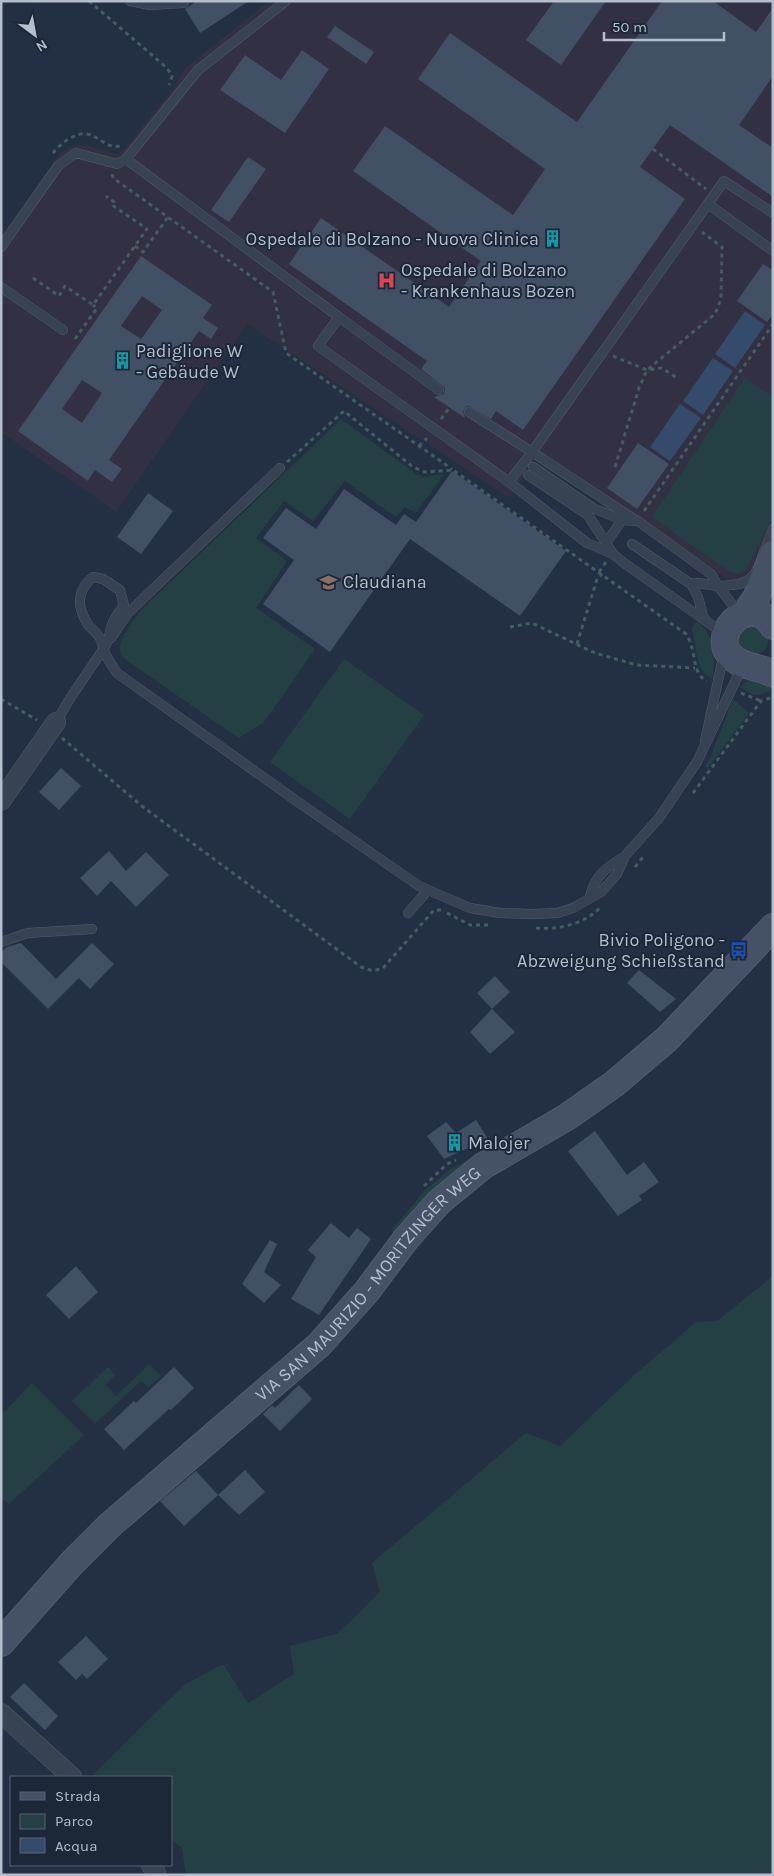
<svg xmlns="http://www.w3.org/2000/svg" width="774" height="1876" viewBox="0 0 774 1876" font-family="Karla,sans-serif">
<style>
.medical{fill:#323043}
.green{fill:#254044}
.water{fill:#354b6b}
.building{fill:#415065;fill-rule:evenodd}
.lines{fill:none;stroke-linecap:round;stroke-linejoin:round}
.lane-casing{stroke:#525d6c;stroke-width:10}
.street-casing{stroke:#525d6c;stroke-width:20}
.secondary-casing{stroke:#525d6c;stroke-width:28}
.path{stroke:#435d60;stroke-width:3;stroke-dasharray:4 4;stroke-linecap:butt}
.lane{stroke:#374252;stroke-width:9}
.street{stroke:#374252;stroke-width:19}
.secondary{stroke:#455166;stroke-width:26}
.labels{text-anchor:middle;stroke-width:4;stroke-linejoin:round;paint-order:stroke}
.poi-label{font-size:18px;fill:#b4becc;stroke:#1c2737;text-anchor:start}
.street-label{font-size:18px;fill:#b4becc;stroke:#1c2737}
</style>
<rect width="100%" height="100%" fill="#233043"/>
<!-- medical -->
<path class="medical" d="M269,1H773V520L753,572L745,580L734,582L726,579L541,452L509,498L247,324L116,512L1,432V236L60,153L75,145L89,146L117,154L124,149L175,86L184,69Z"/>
<!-- green -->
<path class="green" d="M745,378L773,397V516L746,570L738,574L727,570L652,517Z
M341,419L416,474L424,477L444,474L416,513L405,507L396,517L345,481L313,521L284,501L256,538L287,561L256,608L315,649L264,722L239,738L133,665C128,661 121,657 120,650C118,641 135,619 140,611Z
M749,620L769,637L766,649L755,656L743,655L733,635Z
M698,622C716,637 716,658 712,679C693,669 698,648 692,629L694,624Z
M344,659L424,715L350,819L270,762Z
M751,678L773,683C773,693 763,694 754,695L739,687Z
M733,699L749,713L708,768L705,766L711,756Z
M484,1151L398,1236L392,1232L393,1229L425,1190L449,1170Z
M773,1276V1875H186L182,1848L171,1840V1777H91L184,1685L223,1664L248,1703L294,1674L290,1646L337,1634L380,1592L372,1563L526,1433L560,1446L633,1376L696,1322L717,1321Z
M149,1364L161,1376L148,1387L141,1381L95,1424L72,1401L108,1367L115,1375L106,1385L116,1396Z
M32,1383L84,1435L9,1504L1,1498V1415Z"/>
<!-- water -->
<path class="water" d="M745,311L765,325L735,368L715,354Z
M713,358L733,371L703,415L683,401Z
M680,404L701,418L670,461L650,447Z"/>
<!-- building -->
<path class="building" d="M197,1H249L200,33L185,9Z
M554,1H606L561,65L526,40Z
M662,1H713L756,32L773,8V76L739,125L773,148V197L670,125L640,167L685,199L523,430L496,411L491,419L469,406L466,407L463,411L465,418L434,397L444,394L445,388L421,369L427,361L289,264L321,218L449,307L481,261L353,171L385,126L513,215L545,169L418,79L450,33L577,122Z
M335,26L374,52L366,64L327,37Z
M302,50L329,69L285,133L220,90L245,55L281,80Z
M248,157L266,169L229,222L211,210Z
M141,256L212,305L203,318L218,328L211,339L199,331L109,460L122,469L112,482L95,470L88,481L18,431ZM142,296L162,310L141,339L121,326ZM82,380L102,393L82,423L62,409Z
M763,264L773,270V314L767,322L737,301Z
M638,443L669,464L637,509L607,488Z
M452,471L566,551L520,616L410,539L330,652L263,604L294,560L263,538L286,508L316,529L344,489L396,525L404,514L416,522Z
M148,493L173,511L141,554L117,537Z
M61,768L81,786L59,810L39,792Z
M109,851L126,871L146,852L169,875L136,907L111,881L97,896L80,878Z
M21,943L56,979L92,943L114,964L90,989L79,978L48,1009L1,962V952L7,947Z
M639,970L676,999L660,1012L627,983Z
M495,976L510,992L492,1009L477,993Z
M492,1009L515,1032L490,1054L470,1032Z
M476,1120L488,1139L444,1159L427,1136L446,1122L456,1133Z
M595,1131L627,1175L644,1162L659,1182L639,1196L642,1200L618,1216L568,1151Z
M331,1223L349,1238L357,1228L371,1239L319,1315L291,1299L316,1257L308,1250Z
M270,1240L277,1244L264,1272L281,1285L264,1303L242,1284Z
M76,1266L98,1292L69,1319L46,1295Z
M174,1367L194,1388L171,1410L169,1409L124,1450L104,1429L134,1401L136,1403Z
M299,1385L312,1399L280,1431L263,1414L272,1405L275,1408Z
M245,1470L265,1492L239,1515L218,1495Z
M196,1471L218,1495L184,1526L160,1501Z
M86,1636L108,1659L87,1679L82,1674L76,1680L58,1662Z
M24,1683L58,1716L45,1730L10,1697Z"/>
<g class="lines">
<defs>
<path id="lane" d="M130,1L150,5L184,3
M126,159L339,317
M708,204L773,251
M1,247L58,166L76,153L117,164L126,159L198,70L286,1
M1,287L63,330
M439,390L339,317L318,346L509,482L587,543L613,554
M469,412L532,452L724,181L773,213
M533,467L593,508L622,520
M528,475L588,515L606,543
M509,482L532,452L637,521
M632,544L691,584L698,597L703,616L706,621
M764,552L773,529
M691,584L698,583L718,586L731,603L740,612
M723,633L624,563L613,554L606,543L622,520L638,521L711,574L718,586C732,585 747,586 755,573
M111,638L128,613L280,468
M56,722L71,697L104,648C109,641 109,635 111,628C113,619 119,612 124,605L120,590L103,579L93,577C75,592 77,608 89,626C93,630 97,633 100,638C102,643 103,648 105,653C108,660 113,667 117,673L298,802L419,886L470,908L500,913L533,914L557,913L573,908L601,892L617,874L625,856L659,818L697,762L743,665
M705,741L724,653
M590,897C594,876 607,867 624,857
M408,913L428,890
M1,942L28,933L92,929"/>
<path id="street" d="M1,801L56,722
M1,1713L72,1777
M151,1865L156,1873L155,1875"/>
<g id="secondary">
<path d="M745,614L756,598L773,554"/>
<path d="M773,626C750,589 702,639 737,661C746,667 761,667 773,674"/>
<path id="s1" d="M1,1643L72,1563L110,1525L319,1345L367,1291L406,1239L439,1202L483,1166L567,1117L614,1084L667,1039L773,927"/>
</g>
</defs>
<!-- lane casing -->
<use href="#lane" class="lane-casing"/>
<!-- street casing -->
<use href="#street" class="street-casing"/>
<!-- secondary casing -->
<use href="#secondary" class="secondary-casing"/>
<!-- path -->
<path class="path" d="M89,1L167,68L172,76L169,85
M653,149L706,189
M53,153C60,144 75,132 87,134C99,136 107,149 120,146
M112,174L113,178L273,292L286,353L452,469
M135,246L143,252L168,217
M33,278L59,296L65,286L93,305L147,229L112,205L114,202L106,196
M75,339L97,308L93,305
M613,356L647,370L662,368L677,378
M441,419L450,407
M419,446L427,438
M287,462L344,411L413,467L425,472L453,470L686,634C688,637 690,641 691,645C696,658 693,674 707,681
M615,467L639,388L647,370L715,314L721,299L722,247L702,232
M644,511L773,324
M599,572L606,562
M510,627L532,623L595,653L637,665L695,668
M577,644L597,579L602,574
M741,693L761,701
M1,699L37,720
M62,738L143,807L361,967L373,971L383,968L434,910H441
M693,793L761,701L773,697
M635,867L643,857
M447,913L470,925H490
M536,928C559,930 583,924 600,908
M424,1186L447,1164L456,1160"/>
<!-- lane -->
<use href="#lane" class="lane"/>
<!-- street -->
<use href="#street" class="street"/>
<!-- secondary -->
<use href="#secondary" class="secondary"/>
</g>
<!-- icons -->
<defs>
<symbol id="building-bare" viewBox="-9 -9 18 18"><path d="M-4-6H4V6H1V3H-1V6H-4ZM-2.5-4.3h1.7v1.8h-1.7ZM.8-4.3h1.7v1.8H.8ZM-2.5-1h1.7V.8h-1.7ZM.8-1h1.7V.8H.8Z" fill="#0f9aa8" stroke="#1c2737" stroke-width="2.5" paint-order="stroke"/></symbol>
<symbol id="hospital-bare" viewBox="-9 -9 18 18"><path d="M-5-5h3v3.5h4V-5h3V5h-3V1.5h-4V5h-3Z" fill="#e0444e" stroke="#1c2737" stroke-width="2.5" paint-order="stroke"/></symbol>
<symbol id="university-bare" viewBox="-9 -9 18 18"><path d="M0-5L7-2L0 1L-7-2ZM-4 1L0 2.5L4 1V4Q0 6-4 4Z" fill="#8d6e63" stroke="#1c2737" stroke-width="2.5" paint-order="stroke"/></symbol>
<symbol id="bus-bare" viewBox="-9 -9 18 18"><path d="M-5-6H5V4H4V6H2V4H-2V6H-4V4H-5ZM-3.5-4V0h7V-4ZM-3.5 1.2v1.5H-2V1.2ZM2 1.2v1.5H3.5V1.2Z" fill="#1a4fb4" stroke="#1c2737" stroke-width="2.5" paint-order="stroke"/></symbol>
</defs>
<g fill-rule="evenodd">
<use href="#building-bare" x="540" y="226" width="25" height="25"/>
<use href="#hospital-bare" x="374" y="268" width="25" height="25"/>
<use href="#building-bare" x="110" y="348" width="25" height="25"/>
<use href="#university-bare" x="316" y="570" width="25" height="25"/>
<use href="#bus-bare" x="726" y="938" width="25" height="25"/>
<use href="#building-bare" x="442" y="1130" width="25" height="25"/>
</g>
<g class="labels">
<!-- poi labels -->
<g class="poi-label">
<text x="539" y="245" text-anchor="end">Ospedale di Bolzano - Nuova Clinica</text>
<text x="401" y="276">Ospedale di Bolzano<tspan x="401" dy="21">- Krankenhaus Bozen</tspan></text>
<text x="136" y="357">Padiglione W<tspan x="136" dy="21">- Gebäude W</tspan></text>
<text x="343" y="588">Claudiana</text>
<text x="725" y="946" text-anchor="end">Bivio Poligono -<tspan x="725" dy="21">Abzweigung Schießstand</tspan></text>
<text x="468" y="1149">Malojer</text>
</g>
<!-- street labels -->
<g class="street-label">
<text dy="6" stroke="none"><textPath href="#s1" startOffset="515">VIA SAN MAURIZIO - MORITZINGER WEG</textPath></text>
</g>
</g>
<!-- border -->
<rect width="774" height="1876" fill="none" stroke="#b4becc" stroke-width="5"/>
<!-- legend -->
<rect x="10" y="1776" width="162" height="90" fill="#1c2737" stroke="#596373"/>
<rect x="20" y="1792" width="25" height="8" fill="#455166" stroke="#596373"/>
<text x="55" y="1801" font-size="15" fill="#b4becc">Strada</text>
<rect x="20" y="1814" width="25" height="15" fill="#254044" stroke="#596373"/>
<text x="55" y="1826" font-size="15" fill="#b4becc">Parco</text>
<rect x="20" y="1838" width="25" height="15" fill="#354b6b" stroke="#596373"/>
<text x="55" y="1851" font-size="15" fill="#b4becc">Acqua</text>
<!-- north arrow -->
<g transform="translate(35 35) rotate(148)" stroke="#1c2737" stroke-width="4" paint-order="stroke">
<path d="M0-4L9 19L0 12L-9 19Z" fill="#b4becc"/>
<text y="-8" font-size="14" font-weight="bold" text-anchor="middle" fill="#b4becc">N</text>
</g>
<!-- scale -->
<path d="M604 32v8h120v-8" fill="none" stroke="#b4becc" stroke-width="2.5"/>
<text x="612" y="32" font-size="15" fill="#b4becc" stroke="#1c2737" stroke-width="4" paint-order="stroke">50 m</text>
</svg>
